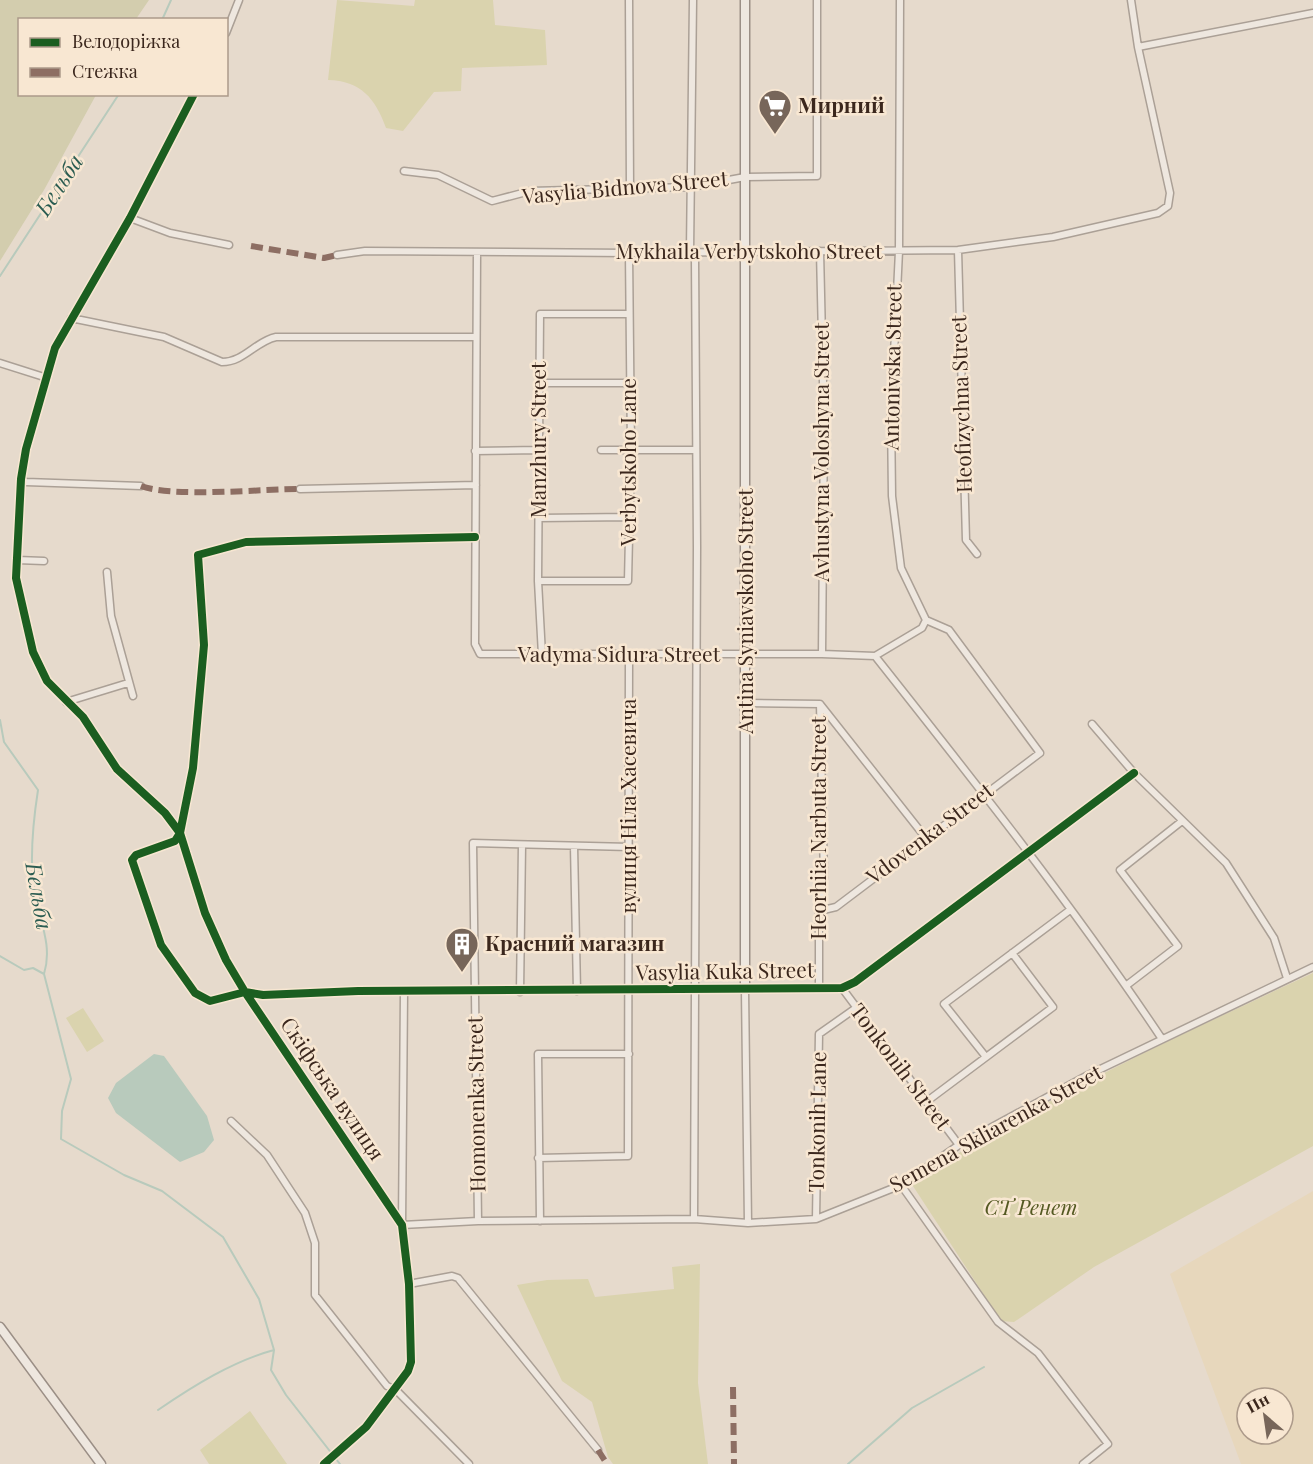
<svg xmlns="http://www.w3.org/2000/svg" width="1313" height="1464" viewBox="0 0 1313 1464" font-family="'Playfair Display',serif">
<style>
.farmland{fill:#e7d7bc;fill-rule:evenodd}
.green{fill:#dad3ae}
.cemetery{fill:#d3cdae}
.water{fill:#b8cabc}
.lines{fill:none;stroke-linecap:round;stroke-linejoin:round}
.stream{stroke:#b8cabc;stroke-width:2}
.street-casing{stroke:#aba096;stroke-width:9}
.secondary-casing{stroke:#9b8f86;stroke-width:11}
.street{stroke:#eee7df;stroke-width:6}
.secondary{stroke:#eee7df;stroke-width:8}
.quiet{stroke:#8d6e63;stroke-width:6;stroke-dasharray:12 6;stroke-linecap:butt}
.cycleway-casing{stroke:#f8e7d2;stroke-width:11}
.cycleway{stroke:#1b5e20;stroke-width:8}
.labels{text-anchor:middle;stroke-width:5;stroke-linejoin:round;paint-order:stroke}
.poi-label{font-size:21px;font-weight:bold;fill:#3b271d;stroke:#f8e7d2;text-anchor:start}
.street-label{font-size:21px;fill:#3b271d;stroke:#f8e7d2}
.park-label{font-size:21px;font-style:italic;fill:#545922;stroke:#f8e7d2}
.water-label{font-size:22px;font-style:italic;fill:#2b5c51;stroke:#f8e7d2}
</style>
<rect width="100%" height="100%" fill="#e6dacc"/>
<!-- farmland -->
<path class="farmland" d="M1313,1191V1464H1241L1170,1274ZM1247,1398H1283V1434H1247Z"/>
<!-- green -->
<path class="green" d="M337,0L414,6L415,0H493L495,25L545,30L547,65L462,68L461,91L434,92L403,131L386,128C375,98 361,81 328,80Z
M1313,973V1146L1094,1267L1014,1322L1001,1321L911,1183C1038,1100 1176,1037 1313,973Z
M83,1008L104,1041L87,1052L66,1018Z
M700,1264L698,1383L708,1464H613L608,1457L592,1402L562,1381L517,1285L547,1280L588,1279L595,1297L674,1289L672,1267Z
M250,1411L287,1464H209L200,1450Z"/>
<!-- cemetery -->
<path class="cemetery" d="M0,0H149L136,19L20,20V94L96,95L44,190L0,261Z"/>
<!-- water -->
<path class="water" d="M154,1054L164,1056L207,1116L214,1140L204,1152L180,1162L116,1113L108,1098L116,1083Z"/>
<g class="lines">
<!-- stream -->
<path class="stream" d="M162,20L171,0
M0,276L119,94
M0,720L4,742L38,790C33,822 30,851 33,883C36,915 54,942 44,974
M0,956L24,970L33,968L44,974L71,1079L62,1111L61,1139L124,1175L162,1191L223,1237L259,1299L274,1350L271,1370L286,1395L340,1464
M158,1410C193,1386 233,1361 274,1350
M848,1464L912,1408L984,1367"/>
<defs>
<path id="street" d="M629,0L630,188
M693,0L690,251L695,258L697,547L694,1219
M900,0L899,251L891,415L892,496L901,568L926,620
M226,33L239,0
M1138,47L1313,13
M194,94L130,218L55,348L26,449L21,479L16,578L33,652L47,681L83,717L117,769L165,813L180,833L175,841L136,855L132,860L161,945L195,993L210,1001L245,992L263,995L358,991L842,988L855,982L1134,773
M404,171L438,175L492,201L530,191L691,187L745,177L817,176V0
M130,218L170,233L229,245
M958,250L966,540L977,554
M820,251L824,425L822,654
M477,252L475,644L480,654H822L875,656L922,628L926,620
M337,255L365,251L629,253L958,250L1053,237L1158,213L1168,206L1170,193L1138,47L1131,0
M71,318L164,337L222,362C244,362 256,341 276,337H476
M0,363L44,377
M540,383H629
M601,450H694
M475,451L538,450
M21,479L26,482L141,486
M300,489L476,485
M539,518L629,517
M17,560L44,561
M107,572L111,616L133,696
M538,581H628L631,450L629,253
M542,655L538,581L540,314H629
M875,656C974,781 1074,907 1162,1039
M66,702L128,683
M747,703L820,704L925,837
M1092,724L1134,773L1226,863L1274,938L1287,978
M574,846L577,991
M819,911L836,907L1040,753L949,630L926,620
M1127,985L1178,946L1120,870L1182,821
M819,988V911L824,878L820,704
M842,988L959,1145
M745,990L748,1223
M520,992L522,845
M986,1057L944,1004L1070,910
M926,1102L1053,1007L1012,953
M231,1121L267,1155L305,1213L315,1243V1295L387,1386L396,1390L469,1464
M538,1158L628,1156L629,656
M901,1185L998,1322L1038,1353L1108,1444L1083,1464
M816,1219L819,1034L856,1008
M478,1221L473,843L630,847
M540,1221L538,1054H629
M402,1225L478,1221L694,1219L748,1223L816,1219L901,1185L959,1145L1088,1075L1313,967
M402,1225L404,992
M409,1284L452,1276L458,1278L598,1450
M324,1464L366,1427L408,1371L411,1362L409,1284L402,1225L245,992L226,960L205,913L180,833L193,768L204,645L198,555L246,542L475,537"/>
<path id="secondary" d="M745,0V990
M0,1327L101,1464"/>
</defs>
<!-- street casing -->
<use href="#street" class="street-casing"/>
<!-- secondary casing -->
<use href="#secondary" class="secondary-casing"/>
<!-- street -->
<use href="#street" class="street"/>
<!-- secondary -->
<use href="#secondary" class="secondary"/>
<!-- quiet -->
<path class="quiet" d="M251,246L324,258L337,255
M141,486C173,498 262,489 300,489
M733,1387L734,1464
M598,1450L607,1464"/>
<defs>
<path id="cycleway" d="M194,94L130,218L55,348L26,449L21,479L16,578L33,652L47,681L83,717L117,769L165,813L180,833L175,841L136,855L132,860L161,945L195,993L210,1001L245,992L263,995L358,991L842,988L855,982L1134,773
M324,1464L366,1427L408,1371L411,1362L409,1284L402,1225L245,992L226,960L205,913L180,833L193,768L204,645L198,555L246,542L475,537"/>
</defs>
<!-- cycleway casing -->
<use href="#cycleway" class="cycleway-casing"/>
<!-- cycleway -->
<use href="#cycleway" class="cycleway"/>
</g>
<!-- icons -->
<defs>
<symbol id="supermarket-pin" viewBox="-11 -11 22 30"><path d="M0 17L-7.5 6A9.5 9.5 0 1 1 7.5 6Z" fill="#77665a" stroke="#f8e7d2"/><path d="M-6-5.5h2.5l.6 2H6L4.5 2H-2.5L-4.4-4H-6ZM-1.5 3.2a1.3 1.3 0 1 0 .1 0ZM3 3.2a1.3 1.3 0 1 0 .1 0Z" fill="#fff"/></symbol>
<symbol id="building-pin" viewBox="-11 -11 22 30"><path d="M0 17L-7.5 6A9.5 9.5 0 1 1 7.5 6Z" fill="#77665a" stroke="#f8e7d2"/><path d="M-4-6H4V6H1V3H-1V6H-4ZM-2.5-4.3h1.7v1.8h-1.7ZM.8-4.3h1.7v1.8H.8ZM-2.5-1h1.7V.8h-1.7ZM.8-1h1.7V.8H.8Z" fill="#fff"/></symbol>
</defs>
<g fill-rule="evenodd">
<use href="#supermarket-pin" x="756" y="87" width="38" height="52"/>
<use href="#building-pin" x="443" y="925" width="38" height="52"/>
</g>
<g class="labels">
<!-- poi labels -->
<g class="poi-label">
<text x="798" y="113">Мирний</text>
<text x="485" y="951">Красний магазин</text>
</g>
<!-- street labels -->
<g class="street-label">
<text transform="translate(625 188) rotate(-5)" y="7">Vasylia Bidnova Street</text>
<text x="749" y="259">Mykhaila Verbytskoho Street</text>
<text transform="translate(893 367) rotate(-89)" y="7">Antonivska Street</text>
<text transform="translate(962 404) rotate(-92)" y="7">Heofizychna Street</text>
<text transform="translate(539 440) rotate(-90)" y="7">Manzhury Street</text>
<text transform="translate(822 452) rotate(-90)" y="7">Avhustyna Voloshyna Street</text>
<text transform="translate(629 462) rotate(-90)" y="7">Verbytskoho Lane</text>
<text transform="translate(746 611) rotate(-90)" y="7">Antina Syniavskoho Street</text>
<text x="619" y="662">Vadyma Sidura Street</text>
<text transform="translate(629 806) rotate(-90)" y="7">вулиця Ніла Хасевича</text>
<text transform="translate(819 828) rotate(-90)" y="7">Heorhiia Narbuta Street</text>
<text transform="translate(930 834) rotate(-37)" y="7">Vdovenka Street</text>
<text transform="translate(725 972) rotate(-1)" y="7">Vasylia Kuka Street</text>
<text transform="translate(900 1067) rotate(53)" y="7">Tonkonih Street</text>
<text transform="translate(332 1089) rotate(56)" y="7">Скіфська вулиця</text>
<text transform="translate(477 1104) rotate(-91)" y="7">Homonenka Street</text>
<text transform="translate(818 1122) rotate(-89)" y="7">Tonkonih Lane</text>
<text transform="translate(996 1129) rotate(-29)" y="7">Semena Skliarenka Street</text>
</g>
<!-- park labels -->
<g class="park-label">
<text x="1031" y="1215">СТ Ренет</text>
</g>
<!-- water labels -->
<g class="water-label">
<text transform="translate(59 185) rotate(-57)" y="8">Бельба</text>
<text transform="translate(39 896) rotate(80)" y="8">Бельба</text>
</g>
</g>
<!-- legend -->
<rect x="18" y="18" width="210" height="78" fill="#f8e7d2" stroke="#ac9a8a" stroke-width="1.5"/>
<rect x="30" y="38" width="30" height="9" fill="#1b5e20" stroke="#ac9a8a" stroke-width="1.5"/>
<text x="72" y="48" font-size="18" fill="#3b271d">Велодоріжка</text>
<rect x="30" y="68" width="30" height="9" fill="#8d6e63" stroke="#ac9a8a" stroke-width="1.5"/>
<text x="72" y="78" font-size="18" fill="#3b271d">Стежка</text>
<!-- north arrow -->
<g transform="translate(1265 1416) rotate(331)"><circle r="28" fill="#f8e7d2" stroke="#ac9a8a" stroke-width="1.5"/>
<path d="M0-4.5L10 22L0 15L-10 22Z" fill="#77665a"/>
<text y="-9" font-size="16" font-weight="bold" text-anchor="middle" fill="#3b271d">Пн</text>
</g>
</svg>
